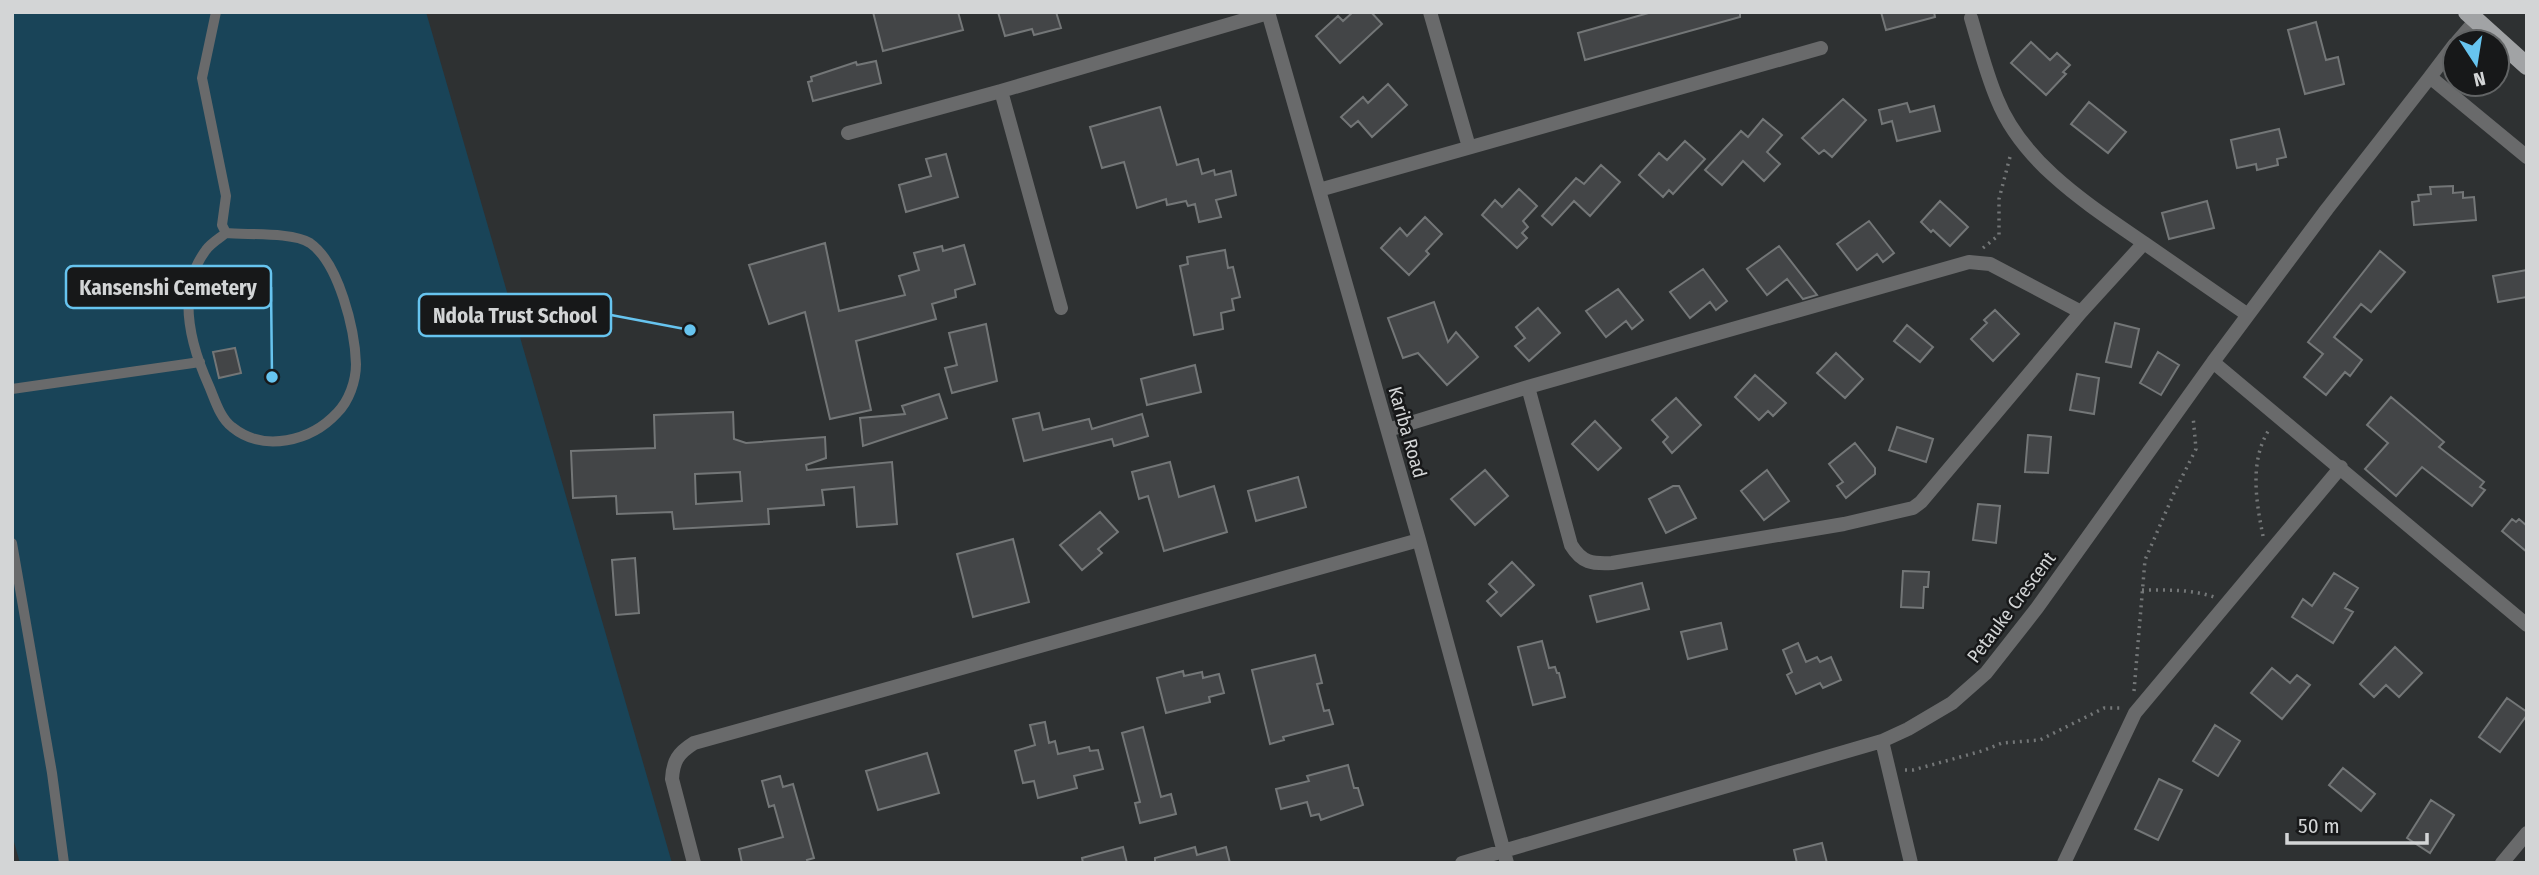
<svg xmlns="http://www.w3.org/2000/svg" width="2539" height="875" viewBox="0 0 2539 875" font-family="'Fira Sans Condensed',sans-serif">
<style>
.green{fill:#194458}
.building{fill:#434547;stroke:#737677;stroke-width:2;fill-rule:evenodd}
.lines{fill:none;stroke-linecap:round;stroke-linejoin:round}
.path{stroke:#747778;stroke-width:3.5;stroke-dasharray:2 5;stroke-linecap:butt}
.service{stroke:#696a6b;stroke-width:10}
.minor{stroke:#696a6b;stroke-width:14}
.primary{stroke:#a1a3a5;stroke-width:18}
.labels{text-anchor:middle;stroke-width:5;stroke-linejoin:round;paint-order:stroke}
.street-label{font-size:19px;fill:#d3d5d6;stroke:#171819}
.leader{fill:none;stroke:#67c4ef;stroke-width:2.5}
.callout-dot{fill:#67c4ef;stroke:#171819;stroke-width:2.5}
.callout{fill:#171819;stroke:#67c4ef;stroke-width:2.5}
.callout-label{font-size:21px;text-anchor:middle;font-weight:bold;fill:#d3d5d6}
</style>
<rect width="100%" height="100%" fill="#2e3132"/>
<!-- green -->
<path class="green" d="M12,12H426L672,863H20L12,835Z"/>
<!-- building -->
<path class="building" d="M873,12H958L963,30L883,51Z
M998,12H1056L1061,28L1034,35L1032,29L1005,36Z
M1353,12H1371L1382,24L1340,63L1316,36L1338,16L1343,21Z
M1652,12H1740V17L1585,60L1578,33Z
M1881,12H1934L1935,17L1886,30Z
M2316,22L2326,60L2338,57L2344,84L2305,94L2288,30Z
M2031,42L2050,60L2057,53L2070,65L2063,72L2066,74L2046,95L2011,63Z
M876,61L881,83L813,101L808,82L812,81L811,77L856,62L857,65Z
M1388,84L1407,105L1372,137L1358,121L1351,127L1341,117L1363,97L1368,103Z
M1843,99L1866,120L1832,157L1824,150L1819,154L1802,138Z
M2089,102L2126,132L2108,153L2071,124Z
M1907,103L1910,112L1934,106L1940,131L1897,141L1892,121L1882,124L1879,110Z
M1160,107L1177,165L1198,159L1202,174L1214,170L1215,175L1231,171L1236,195L1216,200L1221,217L1199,222L1195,204L1188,206L1186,201L1167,205L1166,199L1137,208L1124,162L1102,168L1090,127Z
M1763,119L1782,135L1767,152L1780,164L1764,181L1743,161L1722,185L1705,170L1741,131L1748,137Z
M2279,129L2286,157L2277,159L2278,165L2257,170L2256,164L2237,168L2231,140Z
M1685,141L1705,159L1673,194L1669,190L1663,197L1639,175L1659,153L1667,160Z
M946,154L958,197L906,212L899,185L931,176L926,159Z
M1601,165L1620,182L1590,216L1574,201L1552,225L1542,216L1576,178L1584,184Z
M2453,186V193L2463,192V198L2474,197L2476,220L2414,225L2412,202L2419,201L2418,195L2431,194L2430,187Z
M1519,189L1537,206L1523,221L1528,227L1522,233L1527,238L1517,248L1482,215L1495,200L1502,207Z
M1940,201L1968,227L1950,246L1933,230L1931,232L1921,222Z
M2207,201L2214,228L2169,239L2162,213Z
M1425,217L1442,234L1426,251L1429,254L1409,275L1381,248L1400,228L1407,236Z
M1869,221L1894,253L1883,262L1877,254L1857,270L1837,244Z
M825,243L839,311L905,295L899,276L919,270L914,253L942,246L943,251L964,245L975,284L955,290L956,297L932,304L936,319L856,341L871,410L830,419L805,312L769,324L749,265Z
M1779,246L1817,295L1803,299L1787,279L1767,295L1747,269Z
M1225,250L1228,268L1233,267L1240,297L1232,299L1234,310L1221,313L1223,329L1194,335L1180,266L1188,264L1187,257Z
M2380,251L2405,272L2371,312L2361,304L2334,337L2362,360L2350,376L2345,372L2326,395L2304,377L2323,354L2308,342Z
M1703,269L1727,301L1716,310L1710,302L1690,318L1670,292Z
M2527,270V297L2498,302L2493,276Z
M1618,289L1643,320L1632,329L1626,321L1606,337L1586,311Z
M1434,302L1448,342L1456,332L1478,357L1447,385L1418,353L1403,358L1388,318Z
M1538,308L1560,333L1529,361L1515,346L1525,338L1516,327Z
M1995,310L2019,334L1993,361L1971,339L1987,323L1984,320Z
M2115,323L2139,329L2131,367L2106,362Z
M986,324L997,381L952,393L945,368L957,365L949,333Z
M1907,325L1933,347L1920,362L1894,341Z
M235,348L241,373L219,378L213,352Z
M2158,352L2179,365L2161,395L2140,383Z
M1836,353L1863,379L1845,398L1817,373Z
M1195,365L1201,392L1147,405L1141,379Z
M2077,374L2099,378L2094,414L2070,410Z
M1755,375L1786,403L1773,416L1768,411L1759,420L1735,397Z
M939,394L947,418L863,446L860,418L905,414L902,406Z
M2391,397L2444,442L2439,447L2484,482L2480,487L2485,490L2472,506L2422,467L2396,496L2365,469L2388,443L2367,425Z
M1676,398L1701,425L1672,453L1663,442L1668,437L1652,420Z
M733,412L734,439L746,443L825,437L826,458L806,465L807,470L892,462L897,524L857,527L854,487L822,490L824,505L768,509L769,524L674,529L672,512L617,514L616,496L573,498L571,451L655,448L654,415ZM740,472L742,501L696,504L695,474Z
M1039,413L1043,430L1089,419L1092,429L1142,414L1148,436L1114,446L1112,439L1024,461L1013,419Z
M1595,421L1621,448L1598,470L1572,444Z
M1897,427L1933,439L1926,462L1889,450Z
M2028,435L2051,437L2048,473L2025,472Z
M1855,443L1875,468V474L1846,498L1837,486L1843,482L1829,464Z
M1170,462L1179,497L1214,486L1227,532L1164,551L1148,496L1139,499L1132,472Z
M1485,470L1508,496L1475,525L1451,499Z
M1767,470L1789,501L1764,520L1741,491Z
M1298,477L1306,507L1256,521L1248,491Z
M1673,486H1679L1696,518L1666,533L1649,499Z
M1978,504L2000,506L1996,543L1973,540Z
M1100,512L1118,532L1098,549L1102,553L1082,570L1060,545Z
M2512,519L2516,522L2519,519L2527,526V552L2502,531Z
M1013,539L1029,602L973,617L957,554Z
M635,558L639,613L616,615L612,560Z
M1512,562L1534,585L1501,616L1487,601L1497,592L1489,584Z
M1903,571L1929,572L1928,587H1924L1923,608L1901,607Z
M2334,573L2358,588L2345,608L2353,612L2333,643L2292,617L2303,599L2312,606Z
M1642,583L1649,609L1597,622L1590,596Z
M1721,623L1727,649L1688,659L1681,632Z
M1542,641L1549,668L1555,667L1557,673H1559L1565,697L1533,705L1518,647Z
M1798,643L1806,662L1817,657L1820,662L1831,657L1841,680L1823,688L1820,683L1796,694L1787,675L1792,672L1783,650Z
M2395,647L2422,673L2399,697L2386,685L2374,697L2360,684Z
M1315,655L1322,683L1317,684L1324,711L1329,710L1333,724L1283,737L1284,740L1270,744L1252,670Z
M2272,668L2290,683L2297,675L2310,685L2282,719L2251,693Z
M1183,671L1184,676L1202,672L1203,678L1219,674L1224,693L1209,697L1210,702L1166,713L1157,678Z
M2507,698L2527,712V715L2500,752L2479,737Z
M1045,722L1049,743L1055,741L1058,754L1089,747L1090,751L1098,750L1103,769L1074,776L1077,788L1038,798L1034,781L1023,783L1015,751L1035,745L1030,725Z
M2215,725L2240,741L2218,776L2193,761Z
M1143,727L1161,797L1171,794L1176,814L1140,823L1135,803L1140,802L1122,733Z
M927,753L939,793L878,810L866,771Z
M1348,765L1354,788H1358L1363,805L1321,820L1319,814L1311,816L1307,802L1281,809L1276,789L1309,781L1307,776Z
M2343,768L2375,794L2361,811L2329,785Z
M780,776L783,787L793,784L814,858L807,860L808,863H742L739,849L783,837L774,805L769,807L762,781Z
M2159,779L2182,790L2158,840L2135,829Z
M2431,800L2454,815L2430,853L2407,838Z
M1822,843L1827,863H1797L1794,850Z
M1123,847L1127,863H1083L1082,858Z
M1195,847L1197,855L1226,847L1230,863H1155V858Z"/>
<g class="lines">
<!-- path -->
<path class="path" d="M1983,248L1999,235V199L2011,153
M2263,536C2256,501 2249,460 2270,428
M2142,590C2166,590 2191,589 2214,597
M2134,691L2145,560L2174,493L2196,449L2193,416
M1905,770H1913L1982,751L2002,743L2040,740L2104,708H2120"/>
<!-- service -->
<path class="service" d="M216,12L202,78L226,196L222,225L226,233
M226,233C247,235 293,232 310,243C339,263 355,330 356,364C356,381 349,401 337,413C311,441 264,453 232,427C220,418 215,400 209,386C190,344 176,290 206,250C211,243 220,238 226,233Z
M12,389L200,362
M12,543L52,773L64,863"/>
<!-- minor -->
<path class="minor" d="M1268,12L1419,540L1507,863
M1430,12L1469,147
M1971,18C1979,45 1986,73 1997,99C2023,164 2089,205 2144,243
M2457,42L2476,20
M2430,77L2455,44
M1001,91L1061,308
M848,133L1001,91L1268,13
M2527,157L2430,77L2327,209L2213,362L2527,625
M1319,190L1821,48
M1528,387L1571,545C1582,563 1592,564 1612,563L1844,524L1913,508L1921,502L2081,312L2144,243L2248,315
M1388,430L1528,387L1969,262L1990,264L2081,312
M694,863L672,779C673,761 678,753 694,743L1419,540
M1462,863L1882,741
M1911,863L1882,741L1908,729L1952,703L1986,673L2037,608L2213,362
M2064,863L2135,713L2341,467
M2502,863L2527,833"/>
<!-- primary -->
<path class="primary" d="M2467,12L2527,66"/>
</g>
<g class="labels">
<!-- street labels -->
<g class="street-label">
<text transform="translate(1408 432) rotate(74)" y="7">Kariba Road</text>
<text transform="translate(2011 607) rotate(-53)" y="7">Petauke Crescent</text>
</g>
</g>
<!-- callouts -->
<path class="leader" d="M272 377L271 287M690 330L611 315"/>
<g class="callout-dot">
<circle cx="272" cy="377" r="7"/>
<circle cx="690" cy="330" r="7"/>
</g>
<g class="callout">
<rect x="66" y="266" width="205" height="42" rx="7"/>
<rect x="419" y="294" width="192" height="42" rx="7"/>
</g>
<g class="callout-label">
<text x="168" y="295">Kansenshi Cemetery</text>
<text x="515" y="323">Ndola Trust School</text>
</g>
<!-- border -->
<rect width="2539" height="875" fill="none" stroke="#d3d5d6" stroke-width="28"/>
<!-- north arrow -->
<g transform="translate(2476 63) rotate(168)"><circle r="33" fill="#171819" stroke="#626465" stroke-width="2"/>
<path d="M0-5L12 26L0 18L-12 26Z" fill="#67c4ef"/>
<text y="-10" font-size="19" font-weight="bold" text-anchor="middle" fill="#d3d5d6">N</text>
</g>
<!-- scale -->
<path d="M2287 833v10h140v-10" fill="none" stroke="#d3d5d6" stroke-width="3.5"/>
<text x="2298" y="833" font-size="21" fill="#d3d5d6" stroke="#171819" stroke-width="5" paint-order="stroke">50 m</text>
</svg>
